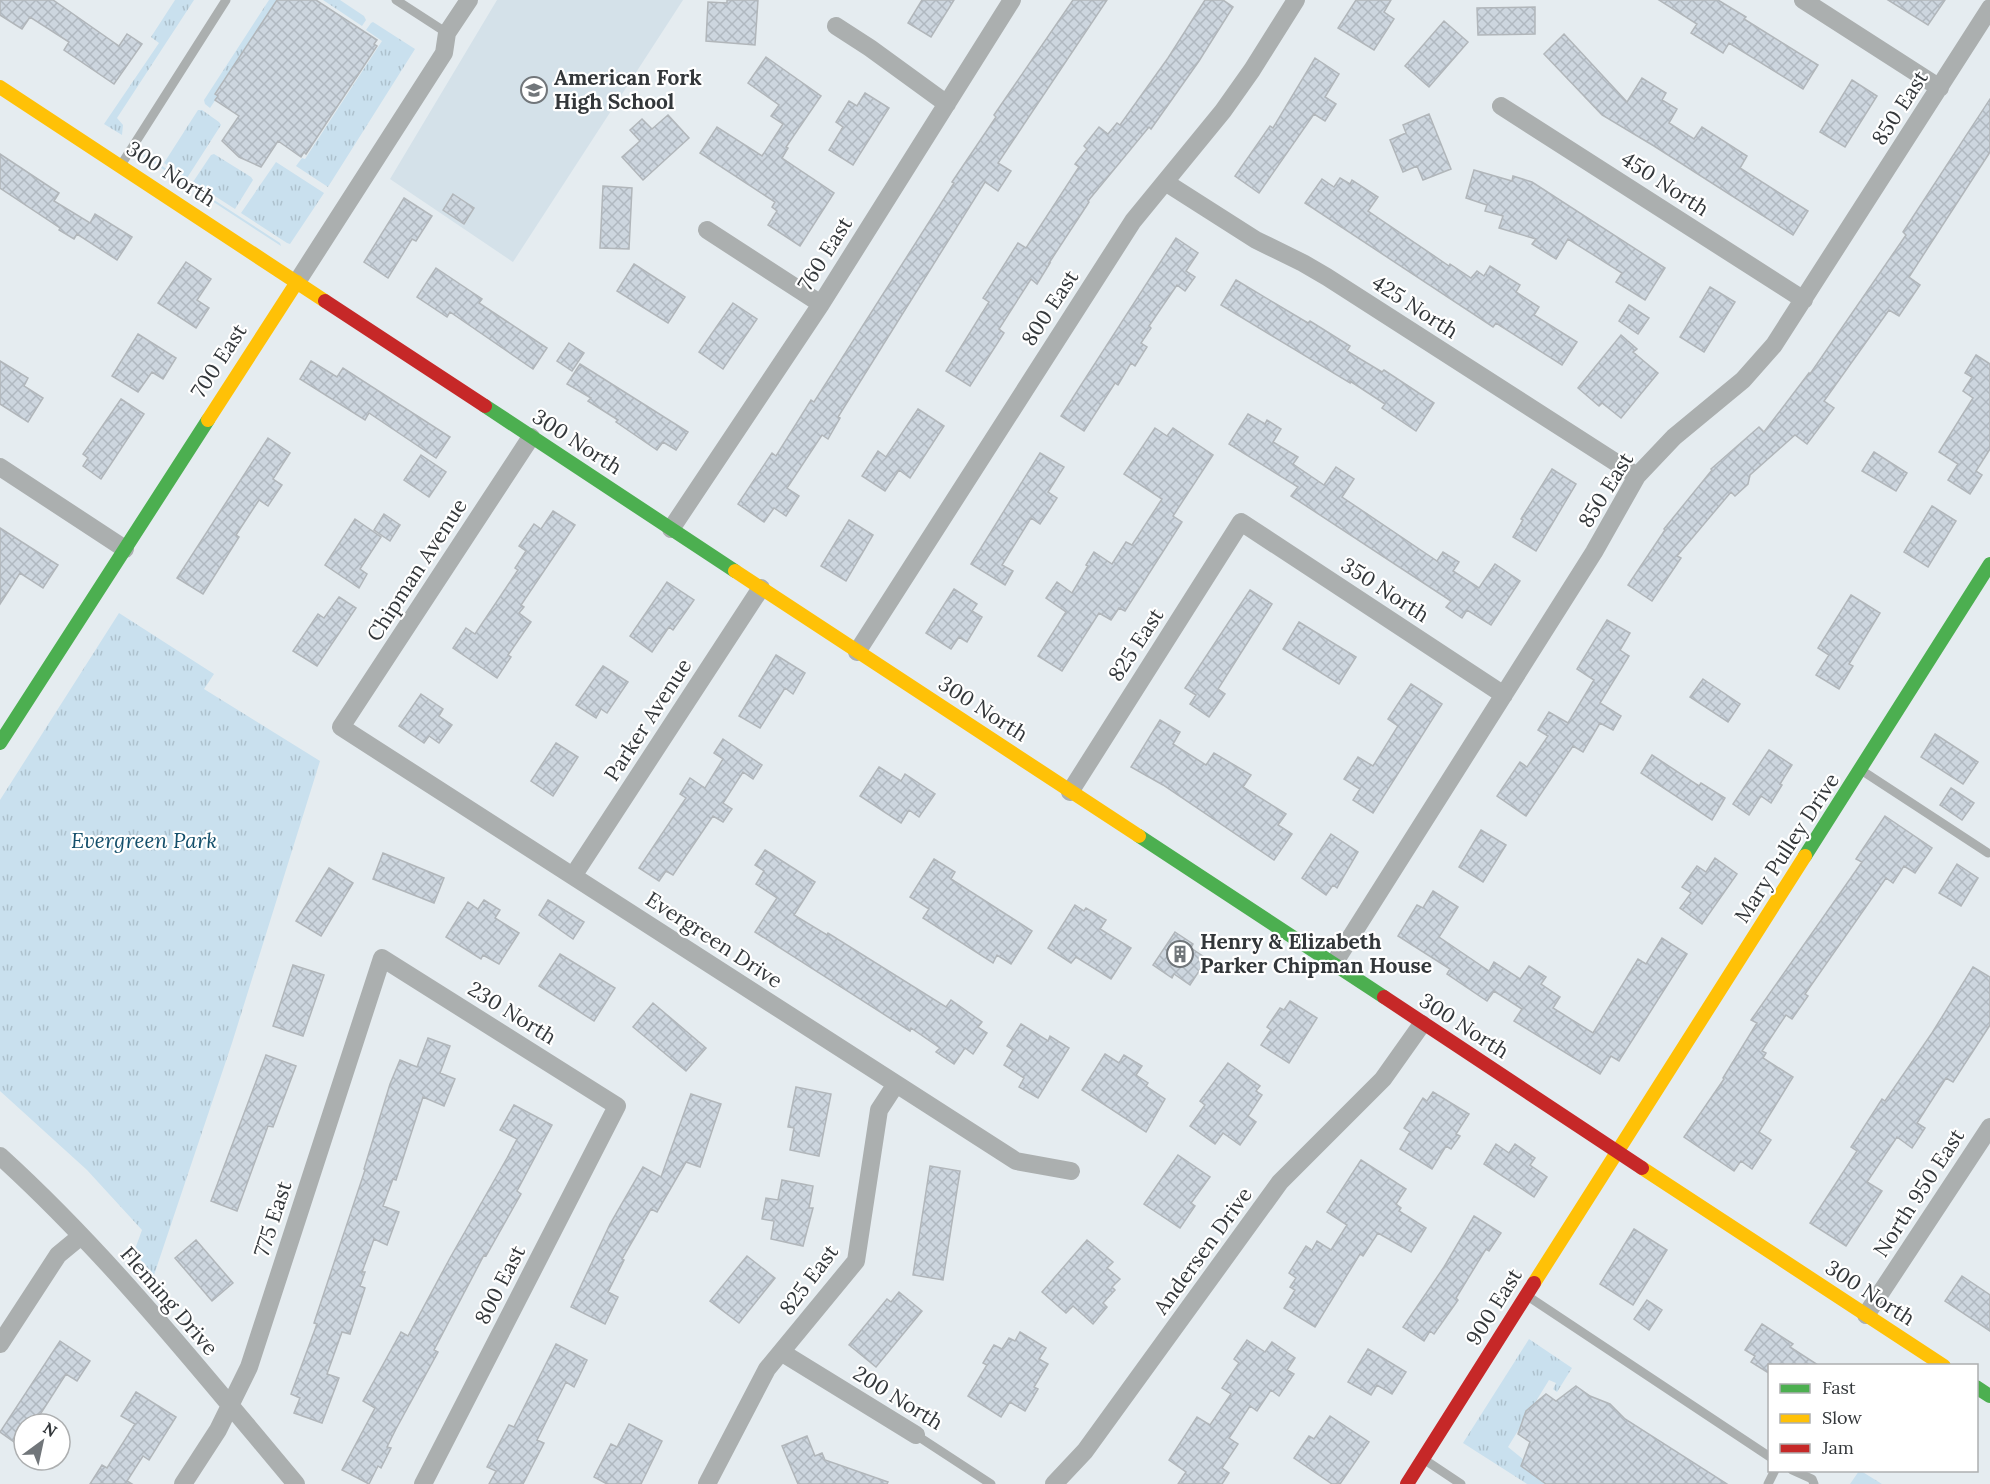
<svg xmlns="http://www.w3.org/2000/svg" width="1990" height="1484" viewBox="0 0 1990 1484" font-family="Lora,serif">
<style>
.built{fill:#d4e1e9}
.grass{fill:url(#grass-tufts)}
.building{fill:url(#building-cross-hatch);stroke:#b1b6ba;stroke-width:1.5}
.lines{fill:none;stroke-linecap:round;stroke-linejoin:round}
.lane{stroke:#abafaf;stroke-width:9}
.street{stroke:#abafaf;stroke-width:18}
.fast{stroke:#4caf50;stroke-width:14}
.slow{stroke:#ffc107;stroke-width:14}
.jam{stroke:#c62828;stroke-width:14}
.labels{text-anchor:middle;stroke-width:4.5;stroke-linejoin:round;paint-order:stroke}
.poi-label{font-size:21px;font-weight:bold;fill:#33373a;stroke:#fff;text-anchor:start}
.street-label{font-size:21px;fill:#33373a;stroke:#fff}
.park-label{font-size:21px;font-style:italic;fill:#144f6b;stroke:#fff}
</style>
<defs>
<pattern id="grass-tufts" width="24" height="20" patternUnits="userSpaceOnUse" patternTransform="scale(1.5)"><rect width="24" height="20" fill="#c9e0ee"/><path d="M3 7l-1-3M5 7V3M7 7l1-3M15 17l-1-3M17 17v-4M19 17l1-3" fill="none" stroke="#adc1cd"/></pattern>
<pattern id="building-cross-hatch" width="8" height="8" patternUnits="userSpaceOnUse" patternTransform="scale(1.5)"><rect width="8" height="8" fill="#cdd6df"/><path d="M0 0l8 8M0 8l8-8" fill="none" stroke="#b0b8c0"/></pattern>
</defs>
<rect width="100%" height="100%" fill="#e5ecf0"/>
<!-- built -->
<path class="built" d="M497,0H683L513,262L390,179Z"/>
<!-- grass -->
<path class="grass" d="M175,0H194L117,118L123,125L122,135L104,124L159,43L151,37Z
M269,0H277L215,94L218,96L210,108L205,104L204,100Z
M323,0H340L364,16L366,20L362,26Z
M373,22L415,49L328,187L296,166L302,158L305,159L382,41L366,30L371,23Z
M198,110H202L219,122L221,125L187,178L164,163Z
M142,153L280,243L281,246L143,156Z
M214,154L251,177L253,180L235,209L193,182L211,155Z
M276,162L324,193L290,244L287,243L241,213Z
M119,613L214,674L204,689L320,761L232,1043L154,1275L134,1252L142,1230L87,1170L0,1091V800Z
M1529,1339L1572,1368L1557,1392L1553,1389L1556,1383L1549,1380L1508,1447L1524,1460L1546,1484H1527L1463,1443Z
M1859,1471H1861L1882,1484H1850Z"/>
<!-- building -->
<path class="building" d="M0,0H53L119,46L127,34L142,44L114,84L64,50L69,42L30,17L22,29L0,15Z
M277,0H316L377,40L374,44L377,46L306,154L304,152L301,157L278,141L261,167L239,157L222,141L239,116L215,100L218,96L215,94Z
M727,0H758L755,45L706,41L708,2L727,3Z
M922,0H954L931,37L908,23Z
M1073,0H1107L998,163L1011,171L998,191L985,182L838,417L840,418L828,439L822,435L787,488L799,496L786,516L774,508L764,522L738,504L772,453L776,456L811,400L814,402L954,183L952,182L996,117L994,115Z
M1205,0H1223L1233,7L1199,61L1151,129L1149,127L1088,201L1089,202L1049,263H1050L1037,284L1031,279L999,329L1004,333L970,386L946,371L989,302L983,298L1018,243L1026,248L1079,167L1075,164L1087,149L1084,146L1099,127L1108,134L1117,123L1120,125L1168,58Z
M1356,0H1391L1384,12L1394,19L1374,50L1338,28Z
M1659,0H1718L1746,17L1744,19L1818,65L1803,89L1729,43L1723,53L1691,33L1697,24Z
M1888,0H1945L1928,25Z
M1535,7V34L1478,35L1477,8Z
M1444,21L1468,42L1429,87L1405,66Z
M1564,34L1627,102L1642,78L1666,93L1662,100L1677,109L1669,123L1694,139L1702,127L1747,156L1740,168L1808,211L1793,235L1654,146L1602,115L1544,54Z
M766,57L821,96L786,147L788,148L782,158L834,193L800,246L768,225L777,211L772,207L775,202L700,153L717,127L762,156L783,124L771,116L779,105L748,83Z
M1315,58L1339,74L1325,97L1336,104L1325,121L1314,114L1259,193L1235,176L1270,126L1273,128Z
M1852,80L1877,96L1845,147L1820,132Z
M865,93L889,108L853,165L829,150L843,127L836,122L849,101L857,106Z
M1990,99V152L1909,277L1920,285L1899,316L1889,310L1824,401L1834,408L1807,444L1795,435L1750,475L1748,484L1735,496L1731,492L1677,556L1681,558L1652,601L1628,585L1665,530L1664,529L1712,470L1711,469L1759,427L1764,432L1809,373L1810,374L1906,235L1903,232Z
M1429,114L1451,169L1423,180L1417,166L1403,172L1390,140L1406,133L1403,125Z
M668,115L689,138L643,180L622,157L640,141L630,130L642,119L652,129Z
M0,154L59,193L54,201L90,223L95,214L132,237L117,260L77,234L74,239L59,230L60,228L0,188Z
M1474,170L1512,181L1513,176L1532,182L1665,268L1645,300L1616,282L1622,273L1568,239L1556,259L1532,244L1536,239L1499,228L1503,216L1485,211L1487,205L1466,198Z
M1340,178L1350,184L1352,180L1378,197L1368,211L1449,266L1450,264L1471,278L1477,271L1484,276L1490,266L1520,285L1516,292L1539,307L1534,315L1577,342L1562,365L1496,323L1493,327L1305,203L1322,179L1334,187Z
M603,186L632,188L629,249L600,248Z
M453,194L474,208L464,224L443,210Z
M404,198L432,216L416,241L412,239L388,278L364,262Z
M1176,238L1198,253L1186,271L1195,277L1185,291L1177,285L1149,326L1151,328L1141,343L1147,347L1135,366L1131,363L1118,385L1115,383L1084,431L1061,416Z
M186,262L211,279L197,300L209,308L196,328L158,303Z
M634,264L685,297L668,323L617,291Z
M436,268L482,299L479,303L547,348L533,369L450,312L447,317L417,297Z
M1236,280L1308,323L1310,321L1350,346L1347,351L1382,372L1384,370L1434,403L1416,431L1382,408L1385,404L1350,381V383L1221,305Z
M1710,287L1735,302L1704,352L1680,337Z
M733,303L757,319L723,369L699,352Z
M1629,305L1649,318L1638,334L1619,321Z
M138,334L176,358L163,379L152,372L138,392L112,376Z
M1621,335L1637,349L1633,352L1658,373L1621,418L1602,403L1599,406L1578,388Z
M569,343L584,353L572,371L557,361Z
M1976,355L1990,364V449L1976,471L1982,475L1970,494L1948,480L1958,464L1939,452L1973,398L1963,391L1972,377L1965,373Z
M0,361L28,378L24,386L43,398L28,422L0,404Z
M311,361L337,377L343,368L450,437L436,458L369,413L365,420L300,379Z
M580,364L688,432L676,450L663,442L657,450L616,422L618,420L588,401L591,398L567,384Z
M121,399L144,414L101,479L83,466L88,458L83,454Z
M918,409L944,426L910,478L899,470L885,491L862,476L878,451L886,457Z
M1248,414L1265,424L1267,420L1281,429L1273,442L1298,457L1293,464L1324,485L1336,467L1354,479L1342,497L1437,561L1443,552L1459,562L1453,571L1479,588L1495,564L1520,581L1491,625L1467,610L1462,618L1446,607L1451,601L1291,496L1298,487L1229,444Z
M1155,428L1167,436L1173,428L1213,455L1173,516L1182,522L1125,611L1119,608L1111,620L1099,613L1062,671L1038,656L1066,612L1046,598L1057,582L1072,593L1088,566L1086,565L1094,552L1112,564L1126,542L1132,545L1162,499L1124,474Z
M268,438L290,453L273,479L282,485L268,506L259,500L236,535L239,537L203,594L177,578Z
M1874,452L1907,473L1896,491L1862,471Z
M1040,453L1064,467L1048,492L1057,498L1040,524L1031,518L1002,565L1013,571L1005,585L971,564Z
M421,455L446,472L429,497L404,480Z
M1552,469L1576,484L1536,551L1513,537L1523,520L1521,519Z
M1932,506L1956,521L1928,567L1904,552Z
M553,511L575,525L521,605L524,607L519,613L531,622L508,655L511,657L497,678L453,648L466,628L475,634L518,570L515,568L526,551L519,546L534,524L541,529Z
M384,514L400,525L390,541L374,530Z
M355,519L381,537L360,569L367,574L359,588L325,565Z
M849,520L873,535L846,581L821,566Z
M0,528L58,565L43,588L20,573L0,604Z
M667,582L694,600L673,630L669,627L652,652L630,636Z
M954,589L977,604L972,611L982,617L967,642L959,637L951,649L926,633Z
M1250,590L1272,604L1218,689L1225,694L1209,717L1190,704L1196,695L1185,688Z
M1851,595L1880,613L1849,664L1853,666L1839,689L1816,675L1829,655L1818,648Z
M339,597L356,608L317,666L293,651L318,614L324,618Z
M1607,620L1630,633L1620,650L1629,656L1600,703L1621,716L1613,730L1600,723L1583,752L1573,746L1526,816L1497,796L1520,762L1527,767L1548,736L1538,730L1549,712L1568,723L1594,680L1577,669Z
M1299,622L1356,657L1339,684L1283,649Z
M776,655L805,673L793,694L785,688L760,728L739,716Z
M603,666L628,682L607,713L601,709L596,718L576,705Z
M1703,679L1740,704L1728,722L1690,697Z
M1411,684L1442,704L1373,813L1353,800L1360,789L1344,779L1358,757L1373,766L1398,726L1388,719Z
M421,694L443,709L439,716L452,725L439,743L429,736L424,743L399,726Z
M1160,720L1180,732L1173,744L1206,765L1214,753L1251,775L1243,787L1286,814L1278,825L1292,834L1274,860L1163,785L1131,767Z
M1935,734L1978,762L1963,784L1921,757Z
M723,739L762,765L753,779L743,772L723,803L732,809L723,822L713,816L673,875L666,871L659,881L639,868L686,798L680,794L690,778L705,788L723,759L714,753Z
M556,743L578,757L553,796L531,781Z
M1769,750L1792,765L1780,784L1782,785L1771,803L1761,796L1749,815L1733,804Z
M1652,755L1699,786L1701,783L1725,798L1712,820L1641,773Z
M879,767L901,781L905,774L935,794L919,817L909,810L901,823L860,796Z
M1951,788L1974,803L1962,820L1940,805Z
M1885,816L1932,848L1915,873L1904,866L1893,883L1886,878L1805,994L1808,996L1792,1019L1786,1015L1762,1051L1766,1053L1763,1058L1793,1077L1759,1132L1771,1140L1752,1169L1741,1161L1734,1171L1684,1137L1724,1079L1723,1078L1757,1023L1751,1020L1862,862L1856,859Z
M1481,830L1506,845L1483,882L1459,867Z
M1331,834L1358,852L1337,888L1333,885L1326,895L1302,878Z
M765,850L815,882L794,915L827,935L828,933L946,1007L951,1000L982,1022L978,1027L987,1033L973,1054L965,1048L954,1064L936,1052L940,1048L911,1028L910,1031L755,932L777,898L756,884L764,871L755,865Z
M383,853L444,878L434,903L373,879Z
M1715,858L1737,874L1702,924L1680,908L1691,893L1682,887L1697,866L1706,872Z
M934,859L955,872L951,879L1032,931L1011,964L997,955L993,963L923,918L929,909L910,897Z
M1957,864L1978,878L1961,906L1939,893Z
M329,868L353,883L321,936L296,921Z
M1433,891L1458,907L1439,937L1489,971L1494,962L1520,979L1529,966L1546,977L1541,984L1560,997L1553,1008L1593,1033L1638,959L1646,964L1662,938L1687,954L1619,1061L1611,1056L1600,1074L1514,1021L1522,1009L1494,991L1487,1001L1447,974L1450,969L1398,936L1417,905L1423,908Z
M484,900L500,910L495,918L519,933L499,964L483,955L481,959L446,937L468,902L478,909Z
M548,900L584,922L573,939L539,915Z
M1075,905L1084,911L1086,908L1106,920L1100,929L1131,948L1111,979L1076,957L1071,963L1048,948Z
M1175,932L1193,944L1191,948L1207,959L1190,985L1174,974L1172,978L1153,965Z
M560,954L615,988L594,1021L539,986Z
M293,965L324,975L303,1036L273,1026Z
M1973,967L1990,977V1025L1953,1082L1946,1078L1917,1123L1925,1128L1912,1148L1897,1137L1867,1182L1882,1191L1846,1246L1810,1223L1857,1151L1851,1147L1882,1099L1885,1101L1932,1033Z
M1290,1001L1317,1018L1289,1063L1261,1045L1271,1030L1267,1027L1280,1008L1284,1010Z
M653,1003L706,1048L686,1071L633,1027Z
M1021,1024L1048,1041L1050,1036L1069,1048L1038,1098L1019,1087L1024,1078L1004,1065L1013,1050L1007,1046Z
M428,1038L450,1046L440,1073L455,1079L444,1106L423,1097L396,1180L393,1179L383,1206L399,1212L387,1245L374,1239L362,1272H365L360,1286L365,1288L350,1334L342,1332L327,1374L339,1378L322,1423L294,1413L300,1398L291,1394L317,1324L314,1323L365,1170L364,1169L390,1084L400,1060L417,1067Z
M1105,1054L1119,1063L1124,1055L1142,1066L1136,1075L1148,1083L1146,1086L1165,1099L1146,1132L1082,1090Z
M266,1055L296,1066L273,1127L268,1126L237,1211L211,1201Z
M1228,1063L1260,1086L1256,1091L1262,1095L1248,1116L1256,1122L1240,1145L1223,1133L1215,1144L1190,1126L1205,1105L1200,1101Z
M796,1087L831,1094L819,1156L790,1150L794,1128L788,1127Z
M1433,1092L1469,1114L1456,1134L1460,1136L1451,1149L1446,1146L1432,1169L1400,1149L1410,1132L1404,1128L1423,1098L1427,1101Z
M691,1094L721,1104L700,1167L686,1162L657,1212L651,1209L622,1259L624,1260L608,1292L618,1297L605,1324L571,1307L610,1224L643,1167L661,1177Z
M514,1105L552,1125L517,1191L521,1194L486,1256L484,1255L434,1350L438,1352L396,1429L387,1447L391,1448L381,1468L378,1466L369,1484L342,1470L375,1408L363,1401L401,1332L408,1336L450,1258L507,1158L517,1139L500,1130Z
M1496,1144L1509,1153L1515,1144L1535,1158L1530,1165L1547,1177L1534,1197L1484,1164Z
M1178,1155L1210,1177L1191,1203L1195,1206L1180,1228L1144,1204Z
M1361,1160L1406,1189L1396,1204L1401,1208L1399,1211L1426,1228L1411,1252L1378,1233L1363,1256L1360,1254L1315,1327L1284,1308L1295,1290L1290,1287L1296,1278L1289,1273L1306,1246L1312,1250L1317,1241L1331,1250L1347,1225L1327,1212Z
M930,1166L960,1171L943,1280L913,1275Z
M782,1180L813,1186L809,1208H813L803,1246L771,1239L774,1221L762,1219L766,1198L778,1200Z
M1474,1216L1501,1233L1489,1251L1486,1249L1456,1298L1458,1300L1434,1334L1430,1331L1424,1341L1403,1327L1444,1267Z
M1634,1229L1667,1250L1633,1305L1600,1284Z
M196,1240L233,1283L212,1301L175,1258Z
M1087,1240L1113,1262L1107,1268L1120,1279L1112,1287L1115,1290L1103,1303L1107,1307L1093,1324L1073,1306L1066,1313L1042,1292Z
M747,1256L775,1278L739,1323L710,1301Z
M1962,1276L1990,1295V1331L1945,1301Z
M899,1292L922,1311L876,1367L849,1345L887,1299L891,1302Z
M1647,1300L1662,1310L1649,1330L1634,1319Z
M1762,1324L1793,1344L1790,1347L1818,1365H1770V1374L1751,1362L1755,1356L1745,1350Z
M1020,1332L1046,1348L1039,1359L1048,1364L1034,1387L1038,1389L1025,1411L1010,1402L1001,1417L968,1396L987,1365L983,1363L994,1345L1002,1349L1009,1338L1015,1341Z
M1247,1340L1265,1352L1272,1342L1295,1358L1287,1370L1294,1374L1279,1396L1271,1390L1257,1411L1250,1406L1229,1438L1238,1444L1222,1468L1229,1473L1222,1484H1178L1186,1472L1169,1460L1197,1417L1210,1425L1231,1394L1222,1388L1239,1363L1234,1359Z
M60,1341L90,1361L77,1381L66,1374L34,1424H24V1449L0,1432Z
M556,1344L587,1360L574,1387L566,1382L537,1440L544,1443L523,1484H489L496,1471L487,1467L509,1425L514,1427Z
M1368,1349L1406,1372L1392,1394L1377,1385L1371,1395L1348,1382Z
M1576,1386L1590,1396L1610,1404L1625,1419L1727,1484H1546L1521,1466L1530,1442L1518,1434L1526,1411L1546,1394L1556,1401Z
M136,1392L176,1417L149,1460L143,1456L127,1481L132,1484H90L102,1465L107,1468L135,1424L121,1416Z
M1330,1416L1369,1442L1340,1484H1332L1294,1458L1309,1436L1314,1439Z
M629,1424L662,1441L641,1484H607L594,1477L611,1444L617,1447Z
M807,1436L815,1456L822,1453L825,1460L888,1482L887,1484H798L782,1446Z"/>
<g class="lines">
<!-- lane -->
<path class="lane" d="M396,0L447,33
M121,165L226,0
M1861,770L1988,853
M1529,1297L1770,1457
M916,1435L991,1484
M1425,1460L1461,1484
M1792,1470L1812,1479L1814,1484
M1768,1484L1775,1470"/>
<!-- street -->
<path class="street" d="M1803,0L1940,88
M836,26L870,48L947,104
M1501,106L1804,300
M1165,182L1256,240L1303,263L1327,277L1637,476
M707,230L821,304
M297,282L444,53L447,33L469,0
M531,437L341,727L1016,1161L1071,1171
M0,467L125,549
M671,529L821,304L1012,0
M857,652L1133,221L1223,111L1252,70L1296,0
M1070,792L1241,522L1504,695
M573,876L761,588
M1333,965L1594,552L1637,476L1674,437L1743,380L1774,345L1990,8
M0,1156C109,1255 201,1371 296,1484
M1866,1315L1990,1127
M0,1344L58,1255L81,1236
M781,1352L916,1435
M183,1484L218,1430L249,1367L382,958L617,1106L423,1484
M707,1484L767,1369L856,1261L879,1110L896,1084
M1054,1484L1085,1451L1280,1182L1383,1079L1422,1024"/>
<!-- fast -->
<path class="fast" d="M485,406L735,571
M0,743L208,420
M1139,836L1384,997
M1805,856L1990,564
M1976,1387L1990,1396"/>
<!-- slow -->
<path class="slow" d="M0,87L325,301
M208,420L297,282
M735,571L1139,836
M1642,1168L1944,1366
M1534,1283L1805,856"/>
<!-- jam -->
<path class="jam" d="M325,301L485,406
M1384,997L1642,1168
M1407,1484L1534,1283"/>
</g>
<!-- icons -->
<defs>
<symbol id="school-ring" viewBox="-11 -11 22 22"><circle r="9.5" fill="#fff" stroke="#71767a" stroke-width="1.5"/><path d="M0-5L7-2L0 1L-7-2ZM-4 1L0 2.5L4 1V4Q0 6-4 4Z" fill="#71767a"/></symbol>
<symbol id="building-ring" viewBox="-11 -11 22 22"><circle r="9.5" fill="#fff" stroke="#71767a" stroke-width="1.5"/><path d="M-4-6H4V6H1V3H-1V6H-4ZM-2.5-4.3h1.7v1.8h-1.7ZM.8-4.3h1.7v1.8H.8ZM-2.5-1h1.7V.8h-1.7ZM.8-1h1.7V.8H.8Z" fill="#71767a"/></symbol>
</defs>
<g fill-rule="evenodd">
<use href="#school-ring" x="519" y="75" width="30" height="30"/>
<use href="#building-ring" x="1165" y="939" width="30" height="30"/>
</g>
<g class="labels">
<!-- poi labels -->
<g class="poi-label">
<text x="554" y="85">American Fork<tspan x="554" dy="24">High School</tspan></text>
<text x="1200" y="949">Henry &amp; Elizabeth<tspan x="1200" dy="24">Parker Chipman House</tspan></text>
</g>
<!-- street labels -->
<g class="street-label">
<text transform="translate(1900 108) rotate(-57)" y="7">850 East</text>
<text transform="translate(171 174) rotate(33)" y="7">300 North</text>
<text transform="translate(1665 184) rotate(33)" y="7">450 North</text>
<text transform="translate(825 254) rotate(-58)" y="7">760 East</text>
<text transform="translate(1415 307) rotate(33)" y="7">425 North</text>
<text transform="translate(1050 308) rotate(-57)" y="7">800 East</text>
<text transform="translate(219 361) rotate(-57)" y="7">700 East</text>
<text transform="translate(577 442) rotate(33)" y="7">300 North</text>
<text transform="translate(1606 490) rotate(-58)" y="7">850 East</text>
<text transform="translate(417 570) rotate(-57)" y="7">Chipman Avenue</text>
<text transform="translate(1385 590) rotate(33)" y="7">350 North</text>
<text transform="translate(1136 645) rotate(-57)" y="7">825 East</text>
<text transform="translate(983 709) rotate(33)" y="7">300 North</text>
<text transform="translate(648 720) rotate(-57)" y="7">Parker Avenue</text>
<text transform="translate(1787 848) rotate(-57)" y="7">Mary Pulley Drive</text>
<text transform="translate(714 940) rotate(33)" y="7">Evergreen Drive</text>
<text transform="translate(512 1013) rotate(32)" y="7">230 North</text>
<text transform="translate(1464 1026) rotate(33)" y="7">300 North</text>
<text transform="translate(1919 1193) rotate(-57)" y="7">North 950 East</text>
<text transform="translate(273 1219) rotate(-72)" y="7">775 East</text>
<text transform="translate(1203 1251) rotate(-54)" y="7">Andersen Drive</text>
<text transform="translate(809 1280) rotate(-53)" y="7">825 East</text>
<text transform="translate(500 1285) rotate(-63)" y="7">800 East</text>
<text transform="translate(1870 1293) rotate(33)" y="7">300 North</text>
<text transform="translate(169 1301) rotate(49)" y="7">Fleming Drive</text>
<text transform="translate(1494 1307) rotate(-58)" y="7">900 East</text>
<text transform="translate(898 1398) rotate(32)" y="7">200 North</text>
</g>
<!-- park labels -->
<g class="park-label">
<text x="144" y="848">Evergreen Park</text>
</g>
</g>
<!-- legend -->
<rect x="1768" y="1364" width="210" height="108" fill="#ffffff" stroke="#adafb0" stroke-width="1.5"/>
<rect x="1780" y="1384" width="30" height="9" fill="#4caf50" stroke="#adafb0" stroke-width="1.5"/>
<text x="1822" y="1394" font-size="18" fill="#33373a">Fast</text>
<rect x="1780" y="1414" width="30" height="9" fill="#ffc107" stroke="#adafb0" stroke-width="1.5"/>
<text x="1822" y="1424" font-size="18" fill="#33373a">Slow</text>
<rect x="1780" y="1444" width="30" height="9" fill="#c62828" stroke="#adafb0" stroke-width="1.5"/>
<text x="1822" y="1454" font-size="18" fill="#33373a">Jam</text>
<!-- north arrow -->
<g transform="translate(42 1442) rotate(33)"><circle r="28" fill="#ffffff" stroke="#adafb0" stroke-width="1.5"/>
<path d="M0-4.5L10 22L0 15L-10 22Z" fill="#71767a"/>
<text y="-9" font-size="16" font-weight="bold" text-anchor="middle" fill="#33373a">N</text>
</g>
</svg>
